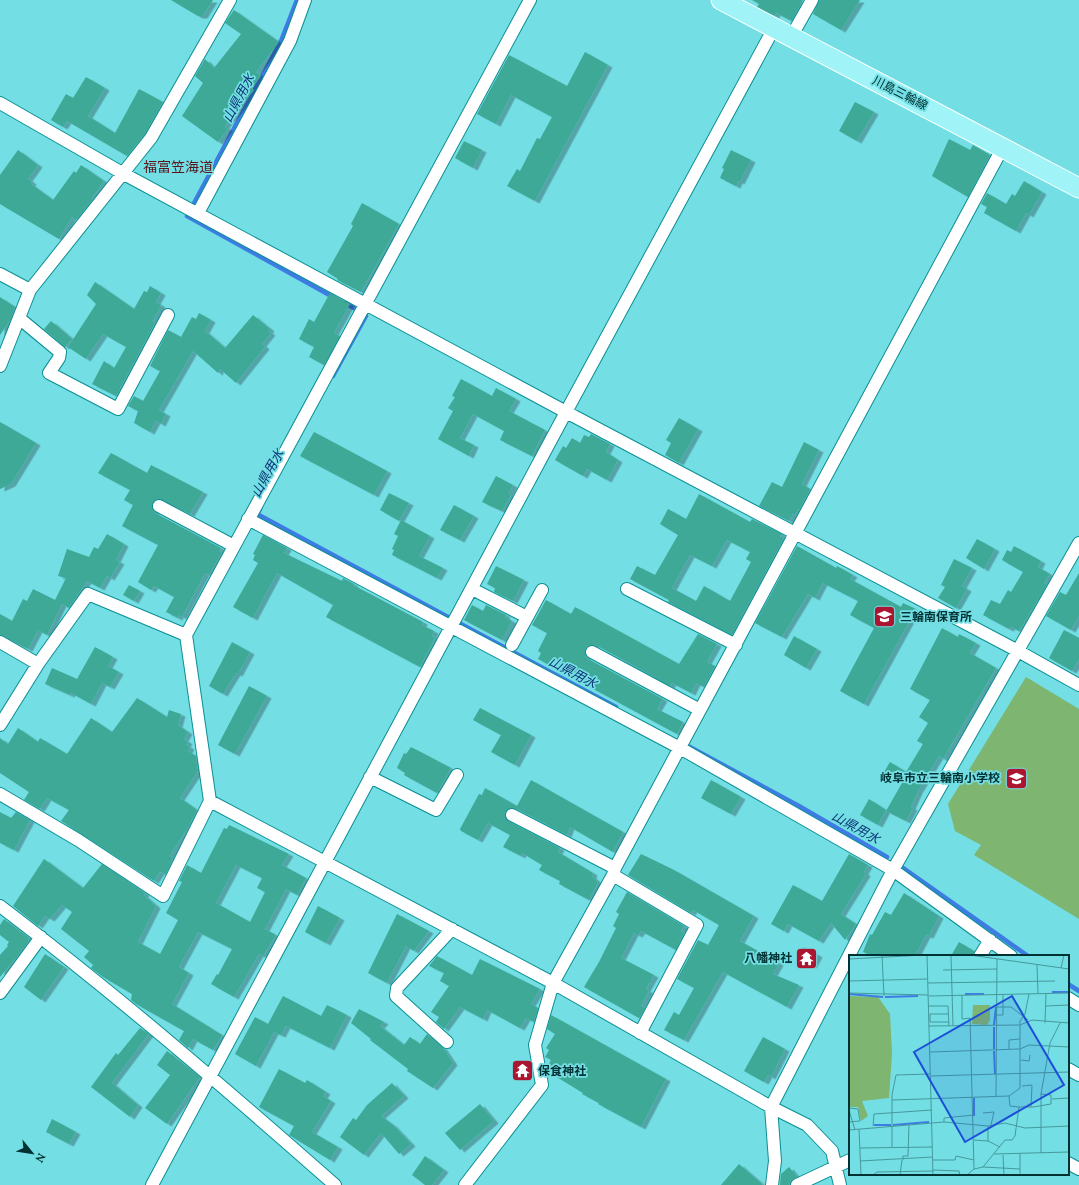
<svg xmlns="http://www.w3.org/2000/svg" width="1079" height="1185" viewBox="0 0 1079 1185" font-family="Lora,'Noto Sans JP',serif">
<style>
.green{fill:#7eb571}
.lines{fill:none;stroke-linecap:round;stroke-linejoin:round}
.stream{stroke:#3d7ce3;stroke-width:4.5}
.building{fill:#3da996;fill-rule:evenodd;filter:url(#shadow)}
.minor-casing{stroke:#0b8f94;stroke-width:14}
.primary-casing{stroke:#fff;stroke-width:21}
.minor{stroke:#fff;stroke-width:12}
.primary{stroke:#a0f4f8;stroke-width:19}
.labels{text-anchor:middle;stroke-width:3.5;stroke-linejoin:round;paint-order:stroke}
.street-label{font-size:12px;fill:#003133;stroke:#73dee3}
.poi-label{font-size:12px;font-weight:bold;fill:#003133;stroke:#73dee3;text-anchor:start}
.water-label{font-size:13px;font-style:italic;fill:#0d3676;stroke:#73dee3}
.quarter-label{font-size:14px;fill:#5a151c;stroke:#73dee3}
.inset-river{fill:none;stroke:#3d7ce3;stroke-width:2}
.inset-road{fill:none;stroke:#45999d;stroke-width:1}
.view{fill:#1d4ed8;fill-opacity:0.15;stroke:#1d4ed8;stroke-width:2}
.inset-edge{fill:none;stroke:#003133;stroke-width:2}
</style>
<defs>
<filter id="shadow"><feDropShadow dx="4.5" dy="2.5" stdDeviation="0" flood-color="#0004"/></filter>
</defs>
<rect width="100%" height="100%" fill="#73dee3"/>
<!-- green -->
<path class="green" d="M1026,677L1079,709V919L974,855L981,845L955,831L948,804Z"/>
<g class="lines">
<!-- stream -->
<path class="stream" d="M193,205L281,41L297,0
M187,216L333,297
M345,303L359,311
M333,376L366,316
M260,509L258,513L259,515L448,617
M459,623L616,707
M688,746L799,806L887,857
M899,865L1028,956
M1068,984L1079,991"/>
</g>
<!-- building -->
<path class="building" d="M171,0H213L203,16H198Z
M752,0H803L792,21L776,13L775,16L757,7L759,4Z
M819,0H860L841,30L813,14Z
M234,10L279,42L256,72L261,76L252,88L254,90L225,126L228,129L218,142L182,116L203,83L195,76L205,59L214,68L241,34L225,23Z
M585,52L608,65L535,201L507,186L517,169L520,171L537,138L540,139L552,117L511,95L496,124L477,114L509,55L567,86Z
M86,77L105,88L88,116L115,133L139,89L163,102L145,134L127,156L67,121L63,127L51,120L66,94L73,98Z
M855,102L874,112L857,141L839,131Z
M949,139L970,150L973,145L990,155L968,197L932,176Z
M464,141L482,150L473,168L455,158Z
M18,150L38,165L28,179L32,182L31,184L53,200L74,171L76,173L81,165L104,181L92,198L93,199L76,220L72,217L59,239L0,204V175Z
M731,150L751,160L740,182L738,181L736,186L720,178L724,169L722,168Z
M1024,181L1042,192L1029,215L1026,213L1016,231L984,213L987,207L981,204L987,193L1006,204L1012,194L1015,196Z
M362,203L399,224L361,292L337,280L338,279L327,272L353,226L351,224Z
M95,282L134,309L144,291L147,292L150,286L161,293L156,302L161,305L153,321L155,323L116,396L92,384L104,361L114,368L126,347L103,334L86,359L68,347L96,304L87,295Z
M330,293L350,304L334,333L340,336L324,365L309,357L314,347L299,339L309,319L314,322Z
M0,297L15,307L11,319L0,335Z
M199,313L211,320L205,331L225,348L253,315L270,329L268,331L271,333L262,344L265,347L236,383L220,369L218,373L193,351L159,410L166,414L161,424L156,421L150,432L134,423L138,411L128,406L134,396L143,401L160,371L150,366L168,330L181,337L192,317L196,319Z
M51,321L72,339L65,347L44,329Z
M461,379L492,396L496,388L516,399L509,411L545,430L532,456L500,440L504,431L473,414L460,438L474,445L469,456L438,439L453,411L448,408L455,397L452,396Z
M679,418L698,429L679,463L665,455L671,443L666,440Z
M0,422L36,443L11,484L0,489Z
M314,432L387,471L374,495L300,456Z
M591,434L610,444L606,452L618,460L607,480L587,469L583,476L555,460L563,446L566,448L572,438L580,443L584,435L589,437Z
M804,442L819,450L802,484L810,489L799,510L798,509L795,515L793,514L789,521L759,506L772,482L782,487Z
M111,453L147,473L151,465L203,492L190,514L159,499L155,500L152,506L155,513L221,548L219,551L222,552L209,575L205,573L182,617L179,615L178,618L166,612L174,597L154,586L151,590L138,582L158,545L122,526L133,505L124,500L130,490L98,473Z
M496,476L513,485L509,493L511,495L502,511L482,502Z
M389,493L409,503L399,521L380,510Z
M699,494L750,522L752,519L782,534L780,537L784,538L732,635L668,602L669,600L630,579L637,566L655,575L678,535L660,524L668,509L686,519ZM727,540L750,552L746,559L751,562L730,601L704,586L696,601L672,588L690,555L712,566Z
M454,505L474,516L460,540L440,530Z
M401,520L430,536L419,556L443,568L437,578L392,555L394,550L392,549L398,536L394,534Z
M107,534L124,544L116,560L120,562L110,578L107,576L100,588L87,581L69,608L62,604L47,635L38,630L28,649L0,635V614L12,621L23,599L27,601L33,589L55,600L66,578L58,576L67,549L89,557L94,547L98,549Z
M263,535L287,548L284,553L342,581L343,578L354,584L353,585L423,622L422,625L434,631L432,636L435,638L420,667L326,617L333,605L277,573L253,618L233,607L258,563L253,560L255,555L253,554Z
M977,539L995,549L984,569L966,558Z
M797,546L836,568L837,566L853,575L850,579L901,607L903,603L916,609L864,704L840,691L874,628L850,615L858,601L823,583L815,598L808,594L782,637L755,623Z
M1014,546L1041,561L1038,567L1050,574L1044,583L1047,585L1019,631L1011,627L1009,629L983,615L991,600L1000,604L1008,590L1011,592L1023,572L1002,560L1007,550L1011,552Z
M954,559L972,568L962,586L967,589L956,608L938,598L945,587L941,585Z
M496,566L524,580L513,601L494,592L495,588L487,584Z
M1079,573V616L1071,630L1046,616L1060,592L1066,595Z
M129,585L140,591L134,601L123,595Z
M546,600L571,614L575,607L679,664L698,634L717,644L707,662L715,666L704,687L696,683L691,693L672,683L670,686L596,645H588L585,649V656L588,659L663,699L657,709L683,722L677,734L538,659L541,653L538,651L547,633L532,625Z
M472,605L483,611L486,605L506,615L505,617L512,621L502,640L464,620Z
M942,628L958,637L959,634L976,643L970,653L996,668L943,759L939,756L918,791L911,807L913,808L906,821L886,811L902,783L884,772L890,762L906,772L923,744L917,741L928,723L919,717L930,700L910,689Z
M1064,630L1079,638V659L1072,671L1049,658Z
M794,636L817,649L806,668L784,655Z
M232,642L250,652L238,674L236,673L223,694L209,686Z
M95,647L113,657L108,666L119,672L110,687L102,683L91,704L71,693L70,695L45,684L52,668L77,679Z
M249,686L267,696L235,754L218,745Z
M137,698L167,717L169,710L181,714L178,725L188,732L184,739L188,742L186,745L190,747L188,751L196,756L197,766L198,771L180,798L197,810L189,826L171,854L170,856L173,858L166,874L160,872L154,881L61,821L69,810L47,798L40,809L24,800L29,792L0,773V738L8,744L18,728L38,742L40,738L67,754L91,718L112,732Z
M480,708L531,735L515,765L491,752L501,735L473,720Z
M411,747L451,768L437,793L404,775L405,773L397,768L404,753L406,754Z
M531,780L623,832L613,852L570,827L567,835L515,808H511L506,811L505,816L508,821L560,848L558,852L593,873L592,876L598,882L589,900L559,884L560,881L539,870L542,865L522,853L521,856L503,847L510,835L488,823L478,840L461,831L460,829L479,794L482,795L485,788L517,806Z
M711,780L741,797L731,814L701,798Z
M869,799L886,810L878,825L860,815Z
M0,812L11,818L16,812L30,820L14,850L0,843Z
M229,825L289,854L282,865L306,878L297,895L286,889L265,929L276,935L263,956L259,954L234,997L211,984L217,974L218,975L232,949L198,932L179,967L189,973L172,1004L222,1035L213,1050L193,1039L188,1048L179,1040L184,1031L136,1004L131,1000L132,994L103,977L91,968L93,965L84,957L89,951L61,929L72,912L62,905L50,919L45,916L38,926L13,906L44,859L83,888L102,864L145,893L144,895L156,906L138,942L160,954L178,920L166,913L182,882L179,881L187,865L201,873L224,828L227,829ZM236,865L262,878L257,888L265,892L250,922L216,903Z
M641,854L674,870L754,916L740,941L779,963L773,974L799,985L787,1007L723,972L684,1040L664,1030L674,1012L679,1015L694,988L677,979L698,940L708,945L719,925L693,910L691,913L628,875Z
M849,854L868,865L864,872L866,874L841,914L856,924L845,940L831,923L819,941L788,924L784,931L771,924L793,885L822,901Z
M627,892L684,926L681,931L684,933L676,950L641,931L638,935L634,933L621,958L654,975L646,989L649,991L641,1006L645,1008L639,1018L584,987L599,962L616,928L613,926L619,914L616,912Z
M904,893L939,916L929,936L926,935L915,956H872L863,952L870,934L872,935L885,912L891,915Z
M318,906L340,918L326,943L305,932Z
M397,914L429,931L414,951L406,946L387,983L368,973Z
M4,919L29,938L28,942L17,957L0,977V955L8,946L7,945L9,942L0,935V925Z
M959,942L974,951L973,956H951Z
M804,947L818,955L812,966L798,958Z
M45,954L64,967L41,1000L24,987Z
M437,956L472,975L480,959L540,989L531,1004L538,1008L534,1022L526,1018L520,1028L487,1010L483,1019L460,1007L444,1029L436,1022L439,1017L431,1012L449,986L440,981L444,973L429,966Z
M283,996L321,1016L327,1005L347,1015L330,1048L286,1026L281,1035L274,1032L256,1066L235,1054L255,1017L268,1024Z
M359,1009L384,1022L380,1026L404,1045L410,1037L420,1044L427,1034L443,1048L453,1063L433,1088L407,1071L408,1069L370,1040L371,1039L351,1023Z
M551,1015L666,1079L641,1127L598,1104L599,1103L582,1094L583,1093L547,1071V1067L551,1060L545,1057L549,1050L546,1048L555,1034L547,1029Z
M140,1028L149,1034L112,1083L138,1105L130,1117L91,1087L116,1053L118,1055Z
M763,1037L785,1049L771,1077L768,1075L764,1082L744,1071Z
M167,1051L200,1077L167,1124L145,1108L170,1075L157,1065Z
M279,1069L305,1083L307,1080L326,1092L323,1096L331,1101L312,1132L338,1147L330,1160L289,1135L294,1126L259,1107Z
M392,1083L404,1096L381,1116L393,1125L411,1144L399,1154L381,1133L364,1155L340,1137L353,1118L356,1120L367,1105Z
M480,1104L494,1121L460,1150L445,1133Z
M52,1119L76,1132L69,1144L46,1132Z
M425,1156L444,1170L432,1185H425L412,1175Z
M739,1164L763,1185H721Z
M789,1167L797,1177L791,1180L789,1185H780L781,1174Z"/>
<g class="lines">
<defs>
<path id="minor" d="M530,0L186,635L210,801L553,983L771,1107L807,1125L832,1151L840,1185
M791,37L812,0
M0,103L124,174L566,412L1018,651L1079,685
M198,213L290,41L305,0
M0,274L30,290
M19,318L60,352L59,358L49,373L118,409L168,315
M0,366L30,290L151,138L230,0
M159,506L234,546
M248,519L680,748L893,870L1011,956
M472,589L527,617
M627,589L736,645
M0,642L38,664L0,725
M512,645L542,590
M592,652L700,710
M38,664L88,594L186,635
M370,777L436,810L457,775
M0,794L78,840L163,896L210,801
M512,815L615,868
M613,875L697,925L640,1033
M0,906C116,994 226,1089 335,1185
M980,956L990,940
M0,993L41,937
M1068,998L1079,1005
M447,1042L396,996L397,988L452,929
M1068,1069L1079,1075
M1068,1163L1079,1169
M152,1185L566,412L774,28
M465,1185L542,1085L535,1045L553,983L613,875L615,868L1003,147
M772,1185L775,1161L771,1107L893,870L1079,543
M797,1185L850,1160"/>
<path id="primary" d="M721,0L1079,188"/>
</defs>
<!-- minor casing -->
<use href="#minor" class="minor-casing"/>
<!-- primary casing -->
<use href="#primary" class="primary-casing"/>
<!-- minor -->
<use href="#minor" class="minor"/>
<!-- primary -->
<use href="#primary" class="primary"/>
</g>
<!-- icons -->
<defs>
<symbol id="school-square" viewBox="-11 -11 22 22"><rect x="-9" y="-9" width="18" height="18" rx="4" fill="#ab1530" stroke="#73dee3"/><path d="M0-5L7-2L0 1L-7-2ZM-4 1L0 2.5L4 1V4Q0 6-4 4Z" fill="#fff"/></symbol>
<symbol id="temple-square" viewBox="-11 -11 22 22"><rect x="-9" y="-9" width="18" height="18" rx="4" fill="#ab1530" stroke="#73dee3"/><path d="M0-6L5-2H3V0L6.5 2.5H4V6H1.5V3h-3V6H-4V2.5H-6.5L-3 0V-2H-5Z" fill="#fff"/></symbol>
</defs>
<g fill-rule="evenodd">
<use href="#school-square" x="872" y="604" width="25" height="25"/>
<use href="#school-square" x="1004" y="766" width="25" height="25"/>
<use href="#temple-square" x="794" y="946" width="25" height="25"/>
<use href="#temple-square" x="510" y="1058" width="25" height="25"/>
</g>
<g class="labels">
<!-- street labels -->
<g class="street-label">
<text transform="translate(900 93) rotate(27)" y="4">川島三輪線</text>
</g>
<!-- poi labels -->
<g class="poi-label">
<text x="900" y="621">三輪南保育所</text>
<text x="1000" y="782" text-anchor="end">岐阜市立三輪南小学校</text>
<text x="792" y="962" text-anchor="end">八幡神社</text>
<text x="538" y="1075">保食神社</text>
</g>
<!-- water labels -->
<g class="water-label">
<text transform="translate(238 98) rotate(-62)" y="5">山県用水</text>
<text transform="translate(267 473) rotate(-61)" y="5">山県用水</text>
<text transform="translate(573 672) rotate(28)" y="5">山県用水</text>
<text transform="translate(856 827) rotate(29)" y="5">山県用水</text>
</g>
<!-- quarter labels -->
<g class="quarter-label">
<text x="178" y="172">福富笠海道</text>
</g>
</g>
<!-- overview -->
<g transform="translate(849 955)">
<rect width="220" height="220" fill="#73dee3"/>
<path d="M0,41L29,42L41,59L43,98L40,143L13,146L19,161L12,166L9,152H0ZM124,50H141V65L138,70L123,69Z" fill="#7eb571"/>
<path class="inset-river" d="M203,37H220M0,39L34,42M116,39H135M36,42L69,41M145,70L147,52M145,72V94M145,96L146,119M125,143V161M25,170H42M44,170L80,167"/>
<path class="inset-road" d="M33,0L35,41M78,0L84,220M102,0L104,71M121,0L220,14M0,4L75,0M188,10L189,39M212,13L215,0M94,15L148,14M0,26L78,24M79,28L206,26M0,38L79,40M113,40V64L121,63L125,214M80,41L220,38M79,51H99L100,71M197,51L220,50M148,52H162L179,65M99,59H81V67H100M147,60H154V40M196,68L197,39M80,71L171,70L183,65L220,68M160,94V85L171,84M81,97L171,94L180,90L220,92M172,105L180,106L181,100M82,121L220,117M173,131L183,130L182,152M147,141L148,4M160,141L161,151L170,152M203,144L220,143M43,145L160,141L171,133V66L176,59L180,39M0,153L9,154L11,166L0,167M0,155L6,175M134,158L145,157L142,170M95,167V163L125,160M24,171L25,159L83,155M139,171V186M10,174L12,220M0,175L95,167L139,171L156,168L176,173L220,171M125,185L139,186L151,192M43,192V140L47,120L81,119M11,193L83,192M192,198V139L201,88L211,68M145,199L220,197M171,199V220M154,200L155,220M54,205V201H59L60,169M84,205H106L107,201L125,205M11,206L84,202M134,212L156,185H163L166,181L170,152H184L202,149V140L192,139M84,215L110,216L111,220M24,220L28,217L84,216M51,220L53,205M118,220L125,214L134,212L171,214"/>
<path class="view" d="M163,41L215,130L116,187L65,97Z"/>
<rect width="220" height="220" class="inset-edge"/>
</g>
<!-- north arrow -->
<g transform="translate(32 1153) rotate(120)" stroke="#73dee3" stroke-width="3" paint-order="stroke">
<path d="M0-3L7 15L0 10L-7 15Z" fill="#003133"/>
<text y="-6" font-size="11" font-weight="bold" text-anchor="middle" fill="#003133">N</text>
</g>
</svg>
